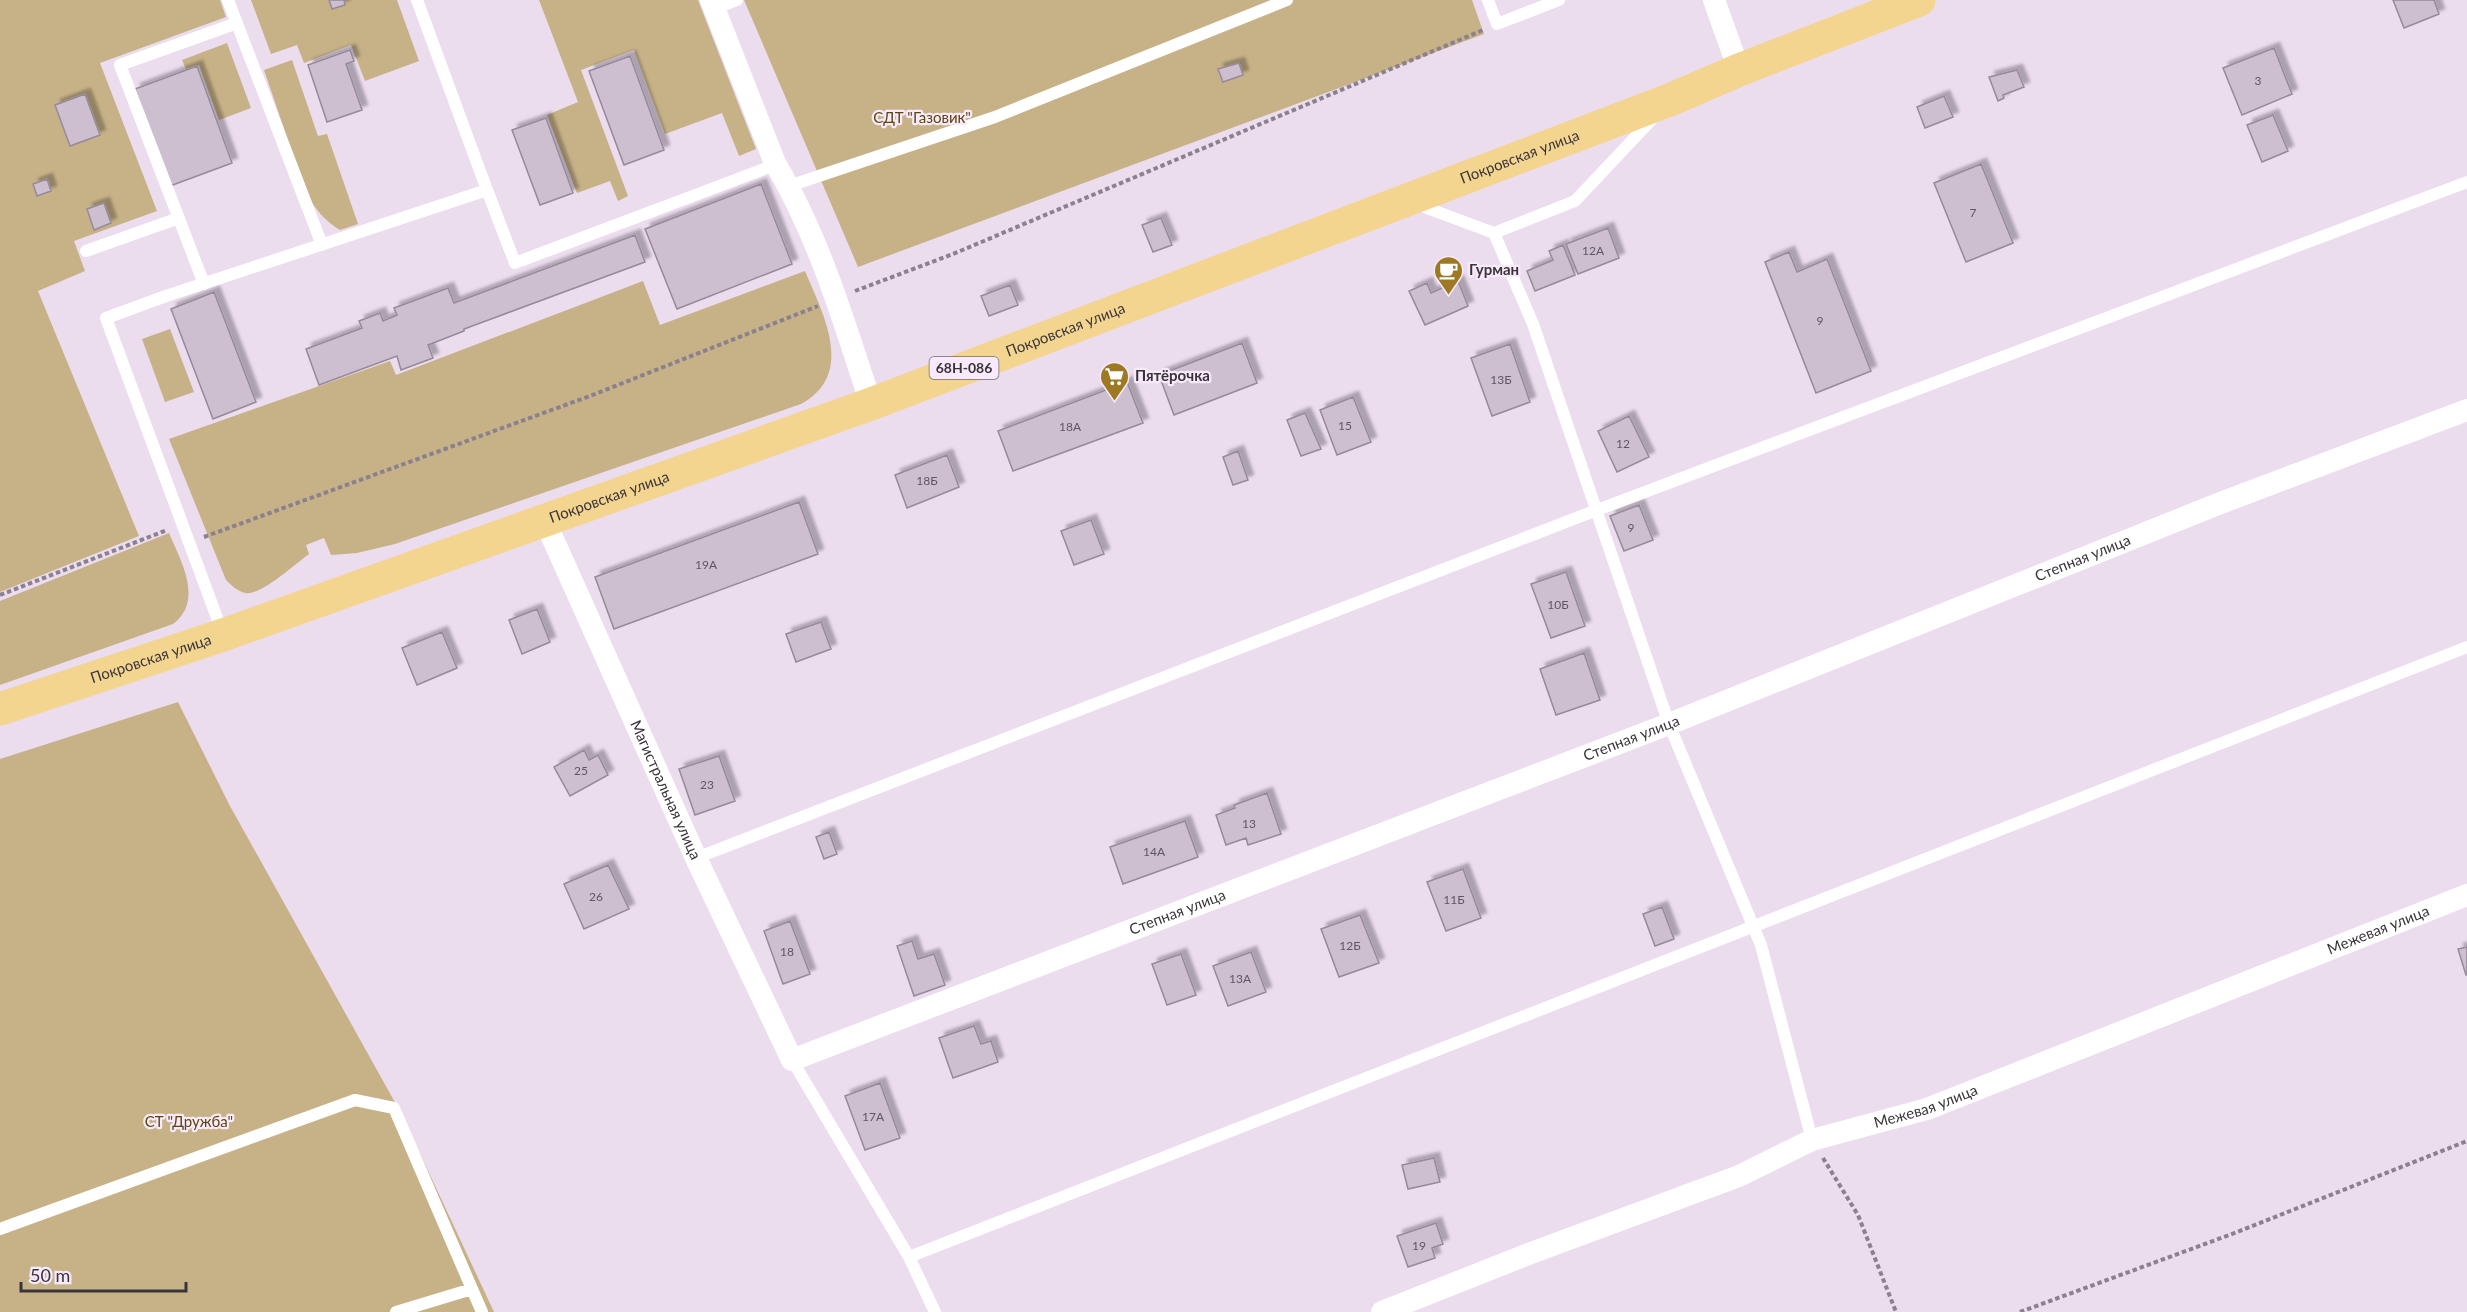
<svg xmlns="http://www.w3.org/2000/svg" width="2467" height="1312" viewBox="0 0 2467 1312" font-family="Lato,sans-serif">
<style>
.green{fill:#c7b288;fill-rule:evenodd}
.building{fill:#cdbfd0;stroke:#968999;stroke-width:1.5;filter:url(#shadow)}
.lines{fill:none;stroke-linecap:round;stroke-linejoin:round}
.path{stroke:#8b818d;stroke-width:4;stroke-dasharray:4.5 3;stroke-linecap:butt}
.service{stroke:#fff;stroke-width:12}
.minor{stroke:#fff;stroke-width:22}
.primary{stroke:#f4d58f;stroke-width:33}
.labels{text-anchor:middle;stroke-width:4.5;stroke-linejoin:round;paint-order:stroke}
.number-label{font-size:12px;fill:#5e5760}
.shield{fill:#f9eafb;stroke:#736b74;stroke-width:1.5}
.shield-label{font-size:14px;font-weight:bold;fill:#39343a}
.park-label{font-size:15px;fill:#5d460d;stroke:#f9eafb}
.street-label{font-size:15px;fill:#39343a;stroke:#f9eafb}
.poi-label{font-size:15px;font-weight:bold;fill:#39343a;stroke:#f9eafb;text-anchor:start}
</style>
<defs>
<filter id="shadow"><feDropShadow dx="5.5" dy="-5.5" stdDeviation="1.5" flood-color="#0004"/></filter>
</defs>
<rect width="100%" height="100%" fill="#ebdcee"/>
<!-- green -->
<path class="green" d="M0,0H220L226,17L100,63L157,211L74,241L85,271L38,291L139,536L0,592ZM85,94L100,134L70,146L55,105ZM104,203L111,223L94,229L87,209Z
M251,0H329L333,9L345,5L344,0H397L419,61L365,81L351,45L304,63L297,45L271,54Z
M539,0H698L756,149L739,156L722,113L665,134L634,50L581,70L628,196L618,201L610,181L577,193L547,115L578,102Z
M744,0H1472L1484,34L858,267Z
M227,43L251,108L219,120L199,65L186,69L182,60Z
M292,60L318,136L327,134L358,224L340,230C325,221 315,209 306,193L264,70Z
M805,271C823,314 856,374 801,404L395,544L357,553L331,555L324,538L306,545L309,554C295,564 261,596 245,593C237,591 231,585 226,580L169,439L390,361L396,375L643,281L660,325Z
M170,329L194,392L165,402L142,339Z
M169,533C181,561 204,601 173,624L0,685V601Z
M178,702L230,806L402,1115L494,1312H0V759Z"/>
<!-- building -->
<path class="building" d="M329,0H344L345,5L332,9Z
M2393,0H2434L2439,14L2404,28Z
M2274,48L2292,94L2242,115L2223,68Z
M350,50L354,61L346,64L362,110L327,122L308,65Z
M630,56L664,150L624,165L589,71Z
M1239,63L1243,75L1223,82L1218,69Z
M197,66L232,163L170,186L135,89Z
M2017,70L2024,87L2003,95L2004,98L1998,101L1989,77Z
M85,94L100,135L70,146L55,105Z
M1944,96L1953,117L1925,128L1917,107Z
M2273,115L2288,151L2262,162L2247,125Z
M546,118L573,193L540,205L512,130Z
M1981,164L2013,243L1966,262L1934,183Z
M47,179L51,191L37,196L33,184Z
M761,184L792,264L677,309L645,229Z
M104,203L111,223L94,230L87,209Z
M1161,218L1172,245L1153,252L1142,225Z
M1608,228L1619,258L1578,274L1566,244Z
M635,235L645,262L464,329V331L428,345L433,358L401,370L397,356L319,385L306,349L362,328L359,321L380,313L383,321L397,315L394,308L448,288L454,303Z
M1563,245L1575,275L1535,291L1527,271L1553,260L1549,251Z
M1789,252L1797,272L1827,259L1871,371L1816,393L1765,262Z
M1458,281L1468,306L1425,325L1409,291L1427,283L1431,293Z
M1010,285L1018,305L989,316L981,296Z
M214,292L256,402L213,419L171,309Z
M1242,343L1257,383L1174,415L1159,375Z
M1510,344L1530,402L1492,416L1471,358Z
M1127,382L1143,423L1013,471L998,431Z
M1353,397L1371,442L1337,455L1320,410Z
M1305,413L1321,449L1301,456L1287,420Z
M1629,416L1649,457L1617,472L1598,431Z
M1238,451L1248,480L1233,485L1223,457Z
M947,455L959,487L907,508L895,475Z
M799,502L818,554L614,629L595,577Z
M1639,505L1653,540L1624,551L1610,516Z
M1091,520L1104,554L1074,565L1061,531Z
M1566,572L1585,626L1551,638L1531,584Z
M537,609L550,642L522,654L509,620Z
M821,622L831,649L796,662L786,634Z
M442,632L457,668L417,685L402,648Z
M1584,653L1600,700L1556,715L1540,669Z
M584,750L589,760L598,755L608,775L570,796L554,767Z
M719,756L735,801L695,815L679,769Z
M1267,793L1281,834L1248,845L1246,838L1226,845L1216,815L1235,808L1234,805Z
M1185,821L1198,857L1123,884L1110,847Z
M829,832L837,854L824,859L816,837Z
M608,865L629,909L584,929L564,884Z
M1463,869L1481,918L1446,931L1427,882Z
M1662,907L1674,939L1655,946L1643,914Z
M1360,915L1379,963L1339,977L1321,929Z
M790,921L810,974L783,984L764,931Z
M912,941L918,959L934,954L945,985L914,996L897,946Z
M2467,947V975H2466L2458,949Z
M1251,952L1266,992L1228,1006L1213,966Z
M1181,954L1196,995L1167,1005L1152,964Z
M974,1026L981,1044L991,1041L998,1062L953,1078L939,1038Z
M880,1083L900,1138L865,1150L845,1096Z
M1434,1158L1440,1182L1408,1189L1402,1165Z
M1436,1223L1443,1244L1432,1248L1435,1258L1408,1267L1397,1236Z"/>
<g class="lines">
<!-- path -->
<path class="path" d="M855,291L953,254L1483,30
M204,537L590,396L818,306
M0,595L167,530
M1823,1158L1858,1215L1896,1312
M2020,1312L2232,1234L2467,1141"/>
<!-- service -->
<path class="service" d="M228,0L322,245
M1488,0L1497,24L1559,0
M714,9L737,0
M789,186L995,117L1287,0
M487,190L515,263L764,169L775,163
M1416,204L1494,233L1575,201L1656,115
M1494,233L1533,324L1669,724L1761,945L1812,1140
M86,251L179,218
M204,284L120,65L237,23
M223,634L106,318L166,296L487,190L417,0
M696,858L1597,510L2467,182
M792,1060L909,1257L935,1312
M0,1229L355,1100L394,1108L472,1289L396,1312
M909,1257L2467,647
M472,1289L482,1312"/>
<!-- minor -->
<g class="minor">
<path d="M711,0L775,163C819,237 844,322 871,404"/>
<path d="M1714,0L1739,70"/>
<path id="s1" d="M544,519L696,858L792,1060L1669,724L2218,504L2467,410"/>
<path id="s2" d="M1382,1312L1531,1253L1739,1176L1812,1140L1927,1109L2467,895"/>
</g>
<!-- primary -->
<path class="primary" id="s3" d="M0,709L223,635L871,404L1672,99L1739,70L1919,0"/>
</g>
<!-- icons -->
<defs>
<symbol id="cafe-pin" viewBox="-11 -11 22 30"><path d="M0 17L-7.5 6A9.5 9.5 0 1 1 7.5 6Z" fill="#9d7924" stroke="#f9eafb"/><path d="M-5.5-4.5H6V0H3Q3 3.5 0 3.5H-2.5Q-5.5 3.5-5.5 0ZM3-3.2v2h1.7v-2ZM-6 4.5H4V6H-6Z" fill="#fff"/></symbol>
<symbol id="supermarket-pin" viewBox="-11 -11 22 30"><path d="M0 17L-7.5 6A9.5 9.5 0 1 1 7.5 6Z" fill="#9d7924" stroke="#f9eafb"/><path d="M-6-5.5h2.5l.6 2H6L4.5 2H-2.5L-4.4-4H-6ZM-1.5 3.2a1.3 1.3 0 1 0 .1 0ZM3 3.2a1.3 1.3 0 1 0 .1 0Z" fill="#fff"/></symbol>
</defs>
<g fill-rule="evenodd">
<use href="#cafe-pin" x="1432" y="254" width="33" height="45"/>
<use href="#supermarket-pin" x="1098" y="360" width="33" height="45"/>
</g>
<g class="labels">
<!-- number labels -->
<g class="number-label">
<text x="2258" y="85">3</text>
<text x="1973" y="217">7</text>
<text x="1593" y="255">12А</text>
<text x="1820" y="325">9</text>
<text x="1501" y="384">13Б</text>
<text x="1345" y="430">15</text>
<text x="1070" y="431">18А</text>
<text x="1623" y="448">12</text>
<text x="927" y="485">18Б</text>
<text x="1631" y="532">9</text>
<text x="706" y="569">19А</text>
<text x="1558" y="609">10Б</text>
<text x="581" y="775">25</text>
<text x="707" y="789">23</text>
<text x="1249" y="828">13</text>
<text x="1154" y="856">14А</text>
<text x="596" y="901">26</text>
<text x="1454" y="904">11Б</text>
<text x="1350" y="950">12Б</text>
<text x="787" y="956">18</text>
<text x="1240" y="983">13А</text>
<text x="873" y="1121">17А</text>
<text x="1419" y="1250">19</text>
</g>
<!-- shield labels -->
<rect class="shield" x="929.5" y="357" width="69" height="22" rx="4.5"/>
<g class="shield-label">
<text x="964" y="373">68Н-086</text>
</g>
<!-- park labels -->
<g class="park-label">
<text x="922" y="123">СДТ "Газовик"</text>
<text x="189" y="1127">СТ "Дружба"</text>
</g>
<!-- street labels -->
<g class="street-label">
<text dy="5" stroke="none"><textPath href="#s3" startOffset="1617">Покровская улица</textPath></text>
<text dy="5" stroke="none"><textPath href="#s3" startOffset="1131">Покровская улица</textPath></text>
<text dy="5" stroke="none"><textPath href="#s3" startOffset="645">Покровская улица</textPath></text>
<text dy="5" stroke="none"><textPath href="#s1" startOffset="1980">Степная улица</textPath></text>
<text dy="5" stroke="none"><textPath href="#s3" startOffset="159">Покровская улица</textPath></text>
<text dy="5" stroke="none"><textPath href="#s1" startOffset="1494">Степная улица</textPath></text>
<text dy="5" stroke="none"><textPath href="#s1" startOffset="297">Магистральная улица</textPath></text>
<text dy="5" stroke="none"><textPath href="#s1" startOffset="1008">Степная улица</textPath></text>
<text dy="5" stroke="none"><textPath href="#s2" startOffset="1068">Межевая улица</textPath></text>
<text dy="5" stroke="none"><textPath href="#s2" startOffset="582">Межевая улица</textPath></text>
</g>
<!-- poi labels -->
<g class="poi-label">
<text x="1469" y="275">Гурман</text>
<text x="1135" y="381">Пятёрочка</text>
</g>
</g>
<!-- scale -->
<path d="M21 1282v9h165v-9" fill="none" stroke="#39343a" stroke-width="3"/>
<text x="30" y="1282" font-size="18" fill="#39343a" stroke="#f9eafb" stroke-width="4.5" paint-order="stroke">50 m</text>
</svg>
